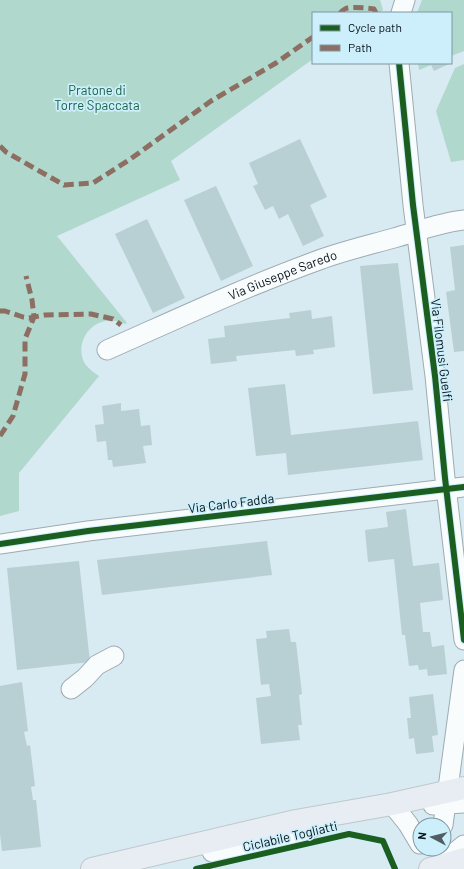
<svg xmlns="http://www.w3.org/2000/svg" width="464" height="869" viewBox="0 0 464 869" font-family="Barlow,sans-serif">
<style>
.green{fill:#b1d8cd}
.building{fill:#b8d0d3}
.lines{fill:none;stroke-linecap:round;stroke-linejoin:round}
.minor-casing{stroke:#9eabb1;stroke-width:21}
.major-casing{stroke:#bfc8cc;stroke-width:24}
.minor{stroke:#f9fcfd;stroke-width:19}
.major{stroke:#e8edf3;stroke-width:22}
.quiet{stroke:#8d6e63;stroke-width:5;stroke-dasharray:10 5;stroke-linecap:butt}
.cycleway-casing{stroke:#cdeffc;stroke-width:8}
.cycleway{stroke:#1b5e20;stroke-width:6}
.labels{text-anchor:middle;stroke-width:3.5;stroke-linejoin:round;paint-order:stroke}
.park-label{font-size:13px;fill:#1a6347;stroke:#cdeffc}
.street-label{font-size:13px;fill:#061216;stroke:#cdeffc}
</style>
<rect width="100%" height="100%" fill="#d8eaf2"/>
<!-- green -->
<path class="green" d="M0,0H380L383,10L379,13H313V59L171,161L180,180L57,236L127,323L125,324C122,323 119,321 116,321C92,316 73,343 85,364C89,369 94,373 99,376L19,473V511L0,516Z
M422,0H464V51L451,56V13H417Z
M418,63H436L419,70Z
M464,64V160L451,162L436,111L455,68Z"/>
<!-- building -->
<path class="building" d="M436,63H451L434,71L431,65Z
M300,139L327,197L310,205L324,236L303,246L288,214L279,219L273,206L265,210L253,186L258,184L249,163Z
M216,186L253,266L221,281L184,200Z
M147,219L185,298L153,313L115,234Z
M464,245V351L454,352L446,292L455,290L450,247Z
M398,263L413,390L373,394L360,266Z
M311,310L312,319L332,316L335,347L313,350L314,354L296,356L295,350L236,356L237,361L211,364L208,339L225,337L224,326L290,318L289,313Z
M285,384L291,435L418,421L423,460L288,475L286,453L256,456L248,388Z
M121,403V411L139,409L141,426L150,425L152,445L143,446L146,463L113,467L112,460H108L106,441L97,442L95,425L104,424L102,406Z
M406,509L413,566L439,563L443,600L420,603L423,632H430L432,647L444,645L447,674L428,676L427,669L419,670L418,665L409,666L405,635H402L394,559L368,562L365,530L388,527L386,512Z
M267,541L272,575L102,595L97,560Z
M79,561L90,662L17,670L7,568Z
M289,629L291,642H296L302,694L299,695L302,725H298L300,740L261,744L256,698L271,696L269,684L261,685L256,639L267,638L266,631Z
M22,682L28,731L24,732L27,746L30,745L35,786L31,787L33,800H36L41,847L2,851L0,834V686Z
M433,694L438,735L432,736L434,752L416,754L414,738L409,739L407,718H411L409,697Z"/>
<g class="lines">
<defs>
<g id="minor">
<path d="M401,13L405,0"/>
<path d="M399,63L413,205L435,376L445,478L464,640"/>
<path id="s1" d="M107,350C177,319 247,286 319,260C343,251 369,245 394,238C419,231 438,223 464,220"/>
<path d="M0,544L88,531L464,487"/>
<path d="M71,689L85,678L97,665L114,656"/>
<path d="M392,804L408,824L420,844"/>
<path d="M433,805L464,803"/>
<path d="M443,825L464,670"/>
<path d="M212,852L300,832L316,826L325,821"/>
<path d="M439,865L464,845"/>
</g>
<path id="major" d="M92,869L296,821L392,804L464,788
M430,869L464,859"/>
</defs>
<!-- minor casing -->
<use href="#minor" class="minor-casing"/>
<!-- major casing -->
<use href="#major" class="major-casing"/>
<!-- minor -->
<use href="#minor" class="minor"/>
<!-- major -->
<use href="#major" class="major"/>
<!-- quiet -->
<path class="quiet" d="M340,13C342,11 345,8 348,8C353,7 370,8 374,9L376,13
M0,146L6,152L64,185L93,183L129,160L211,101L276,63L313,37
M0,311H5L23,317L29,318L45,315L91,314L113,319L121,325
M0,436L13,416L25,374V339L34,317L32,300L26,276"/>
<defs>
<path id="cycleway" d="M399,63L413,205L435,376L445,478L464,640
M0,544L88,531L464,487
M196,869L349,834L383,841L395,869"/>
</defs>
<!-- cycleway casing -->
<use href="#cycleway" class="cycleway-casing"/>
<!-- cycleway -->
<use href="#cycleway" class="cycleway"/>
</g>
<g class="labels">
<!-- park labels -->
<g class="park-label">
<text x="97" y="95">Pratone di<tspan x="97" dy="15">Torre Spaccata</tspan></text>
</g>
<!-- street labels -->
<g class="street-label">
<text dy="5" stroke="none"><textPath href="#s1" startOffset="191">Via Giuseppe Saredo</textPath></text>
<text transform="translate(442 350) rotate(83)" y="5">Via Filomusi Guelfi</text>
<text transform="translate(231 503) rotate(-7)" y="5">Via Carlo Fadda</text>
<text transform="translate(290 836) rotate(-13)" y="5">Ciclabile Togliatti</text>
</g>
</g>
<!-- legend -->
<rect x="312" y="12" width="140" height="52" fill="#cdeffc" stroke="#7d97a0"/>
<rect x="320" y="25" width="20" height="6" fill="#1b5e20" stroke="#7d97a0"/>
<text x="348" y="32" font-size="12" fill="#061216">Cycle path</text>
<rect x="320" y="45" width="20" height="6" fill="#8d6e63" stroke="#7d97a0"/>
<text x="348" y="52" font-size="12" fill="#061216">Path</text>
<!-- north arrow -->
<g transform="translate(432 837) rotate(277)"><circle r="19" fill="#cdeffc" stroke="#7d97a0"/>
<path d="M0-3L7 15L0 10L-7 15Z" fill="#505e63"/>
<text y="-6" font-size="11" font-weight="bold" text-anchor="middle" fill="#061216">N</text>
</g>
</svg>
